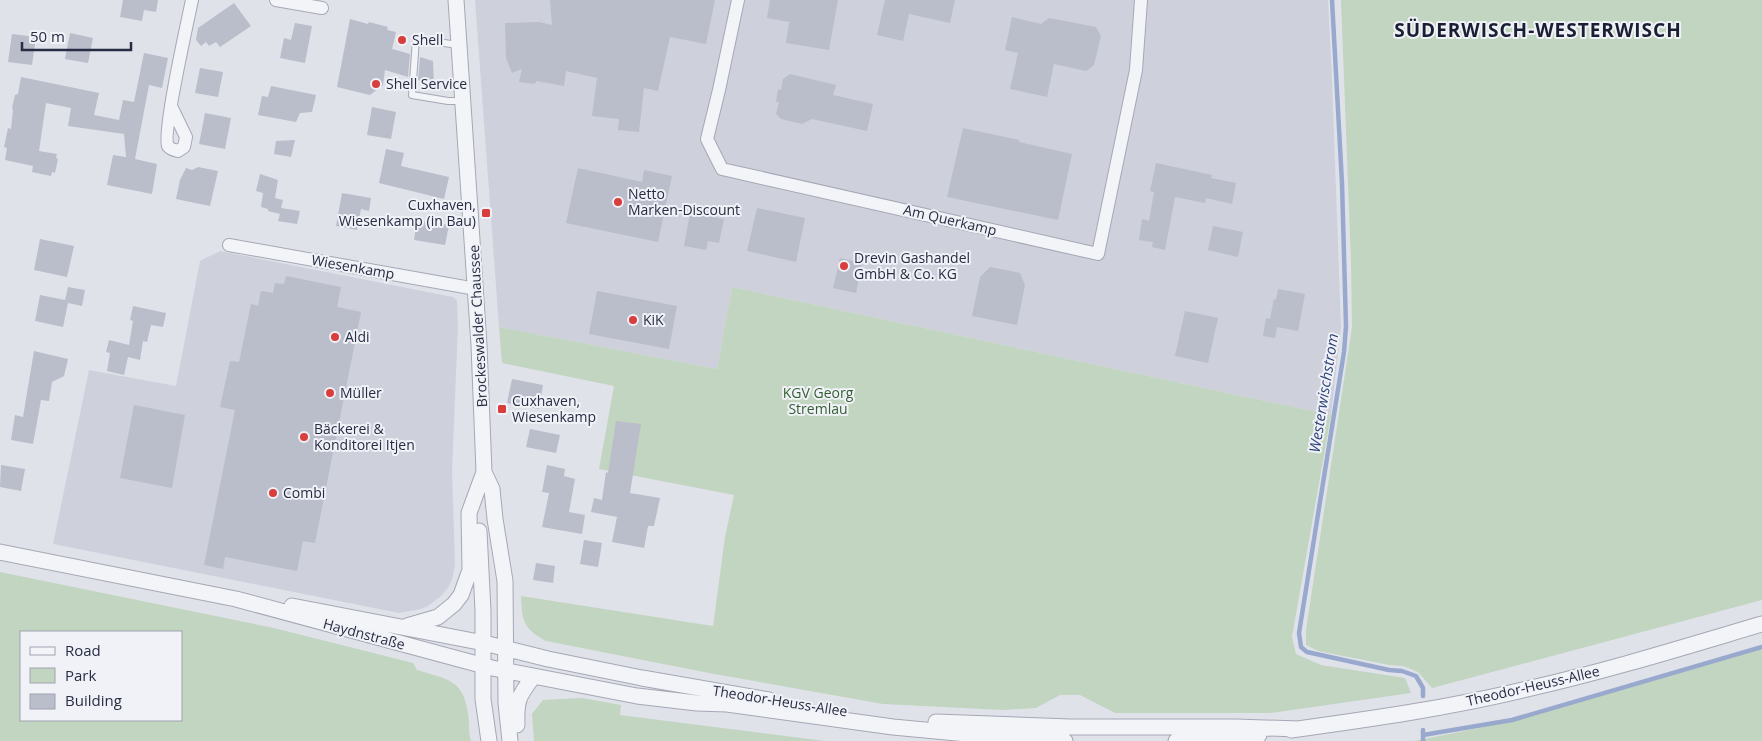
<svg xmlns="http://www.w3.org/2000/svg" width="1762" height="741" viewBox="0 0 1762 741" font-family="'Open Sans',sans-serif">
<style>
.built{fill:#ced1dc}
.green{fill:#c2d5c0;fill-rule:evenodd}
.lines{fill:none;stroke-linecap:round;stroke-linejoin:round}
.stream{stroke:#98a9cd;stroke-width:4.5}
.building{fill:#babdca}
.service-casing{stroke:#a5a8b5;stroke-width:8}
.minor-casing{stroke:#a5a8b5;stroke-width:14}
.tertiary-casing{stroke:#a5a8b5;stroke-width:17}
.service{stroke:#f3f4f8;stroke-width:6}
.minor{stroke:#f3f4f8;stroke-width:12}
.tertiary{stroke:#f3f4f8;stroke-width:15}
.poi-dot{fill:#d83e3c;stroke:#f0f2f7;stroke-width:2}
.labels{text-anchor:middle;stroke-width:4;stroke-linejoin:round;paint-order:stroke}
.poi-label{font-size:14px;fill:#272d43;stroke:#f0f2f7;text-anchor:start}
.street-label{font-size:14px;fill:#272d43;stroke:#f0f2f7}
.park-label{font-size:14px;fill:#355f33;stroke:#f0f2f7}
.water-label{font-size:15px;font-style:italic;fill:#2e447a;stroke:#f0f2f7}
.district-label{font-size:19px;font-weight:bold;letter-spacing:1px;fill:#1a1e33;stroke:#f0f2f7}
</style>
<rect width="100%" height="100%" fill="#e0e2ea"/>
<!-- built -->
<path class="built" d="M475,0H1328L1332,78L1341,328L1331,415L732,287L717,369L499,327Z
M220,251L453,297L457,300L458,326L452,471L455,565L452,580L448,588L440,597L428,606L421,609L399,613L53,544L89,370L176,386L200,261Z"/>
<!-- green -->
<path class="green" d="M1341,0H1762V600L1432,688L1418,672L1403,666L1389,665L1318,651L1306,645V630L1352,327L1351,262Z
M732,287L1331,415L1292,637L1296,654L1321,665L1405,678L1411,693L1271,713H1115L1080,695H1060L1036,708L1002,710L883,704L709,673L546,641C523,629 522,620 521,596L713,626L725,537L734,495L599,469L614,386L502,363L499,327L717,369Z
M0,572L274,628L413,663L417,670C446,679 464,679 468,714C470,723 468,732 471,741H0ZM21,632H181V720H21Z
M1762,649V741H1414L1499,724Z
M582,698L621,705L620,715L825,741H534L532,714L543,700Z"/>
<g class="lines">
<!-- stream -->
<path class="stream" d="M1332,0L1342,183L1346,326L1344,352L1299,633L1301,647L1307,652L1389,670L1402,671L1416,676L1423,688V696
M1423,730V741
M1423,735L1512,720L1762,647"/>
</g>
<!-- building -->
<path class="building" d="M123,0H158L156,12L144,10L142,21L120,17Z
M550,0H715L706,44L670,37L658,91L644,88L639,132L618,130L619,119L592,116L597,78L566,71L564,86L536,81L535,84L519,82L522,69L512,73L506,58L505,23L539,22L552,25Z
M770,0H838L829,50L786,43L789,22L767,18Z
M885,0H955L950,23L909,14L903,41L877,35Z
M234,3L251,26L220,47L216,42L209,46L206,42L201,46L196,40L198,28Z
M1012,17L1041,24L1049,18L1096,27L1101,36L1094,65L1086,71L1054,64L1047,97L1010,89L1018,53L1005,50Z
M350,19L368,24L369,22L388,27L387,30L396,32L392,49L410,54L408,77L385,70L383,85L370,95L337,87Z
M295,23L312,26L305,63L280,58L284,38L291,40Z
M70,33L93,38L88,63L65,59Z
M12,34L36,37L32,65L8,62Z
M144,53L168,58L162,88L149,85L135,159L157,164L152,194L107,185L113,155L126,157L124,134L68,126L71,108L46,103L39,151L57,154L56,158L58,159L55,173L52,172L51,176L32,172L33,166L5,160L7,148L4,147L8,128L11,129L13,110L12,108L15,95L18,94L21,77L99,93L94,115L119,120L123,100L134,102Z
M420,57L433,61L434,86L418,80Z
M200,68L223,72L218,97L195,93Z
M790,74L836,85L833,95L873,104L867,131L812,119L802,124L781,119L776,114L779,102H776L778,89L781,90L783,79Z
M271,86L316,95L312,112L300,113L296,122L258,115L262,96L268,97Z
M372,107L396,112L391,139L367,135Z
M205,113L231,118L225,149L199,144Z
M963,128L1019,140V142L1072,154L1058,220L947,197Z
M295,140L291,157L274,154L276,141Z
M386,149L404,153L401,166L449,177L444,199L379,183Z
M1156,163L1212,175L1211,178L1236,183L1232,204L1206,198L1205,203L1175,197L1165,250L1152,247L1153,242L1139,240L1142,219L1149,221L1154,192L1150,191Z
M198,167L218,171L210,206L176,199L180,180L186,168L192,170Z
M578,168L642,182L644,170L672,176L658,242L566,223Z
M260,174L278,180L275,198L283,200L281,208L300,211L297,224L278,221L280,214L268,211V209L261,207L263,193L256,191Z
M342,193L371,198L369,211L361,209L357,230L336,226Z
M757,208L805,218L796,262L747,251Z
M690,213L724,219L719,243L708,241L706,250L684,246Z
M417,220L449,225L445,245L414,240Z
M1213,226L1243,232L1238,257L1208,250Z
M40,239L74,246L67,277L34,270Z
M840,258L862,263L856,293L833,288Z
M990,267L1020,273L1025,285L1017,325L972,316L980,277Z
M286,276L341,287L337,307L361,312L315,543L303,541L297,571L225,557L223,569L204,565L235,410L220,407L230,361L239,362L251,304L258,306L261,291L273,293L275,283L284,284Z
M68,287L85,290L82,306L68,303L63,327L35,321L40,295L65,300Z
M1278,289L1305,294L1298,331L1277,327L1275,338L1263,336L1266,318L1270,319L1274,299L1276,300Z
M597,291L677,306L669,349L589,334Z
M133,306L166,313L163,327L151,325L147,342L143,341L140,360L128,357L124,375L107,371L110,353L106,352L109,340L129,345L133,321L130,320Z
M1185,311L1218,318L1208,363L1175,356Z
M34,351L68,359L64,376L52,382L49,401L41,400L33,444L11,440L15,415L23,417Z
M512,379L543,385L539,409L507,403Z
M134,405L185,415L172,488L120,478Z
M616,421L641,424L630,493L660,498L654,526H648L644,548L612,542L617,517L591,512L594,498L602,500L606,472L608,473Z
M530,429L560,435L556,453L526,447Z
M1,465L25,469L21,491L0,487Z
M547,465L565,469L564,476L575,479L569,512L585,515L582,534L542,527L549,493L542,492Z
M584,540L602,543L598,567L580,564Z
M536,563L555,566L553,583L533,580Z"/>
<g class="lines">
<defs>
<path id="service" d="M458,45L416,39L412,95L448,101H462"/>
<path id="minor" d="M276,0L322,8
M738,0L719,90L707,139L722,169L1098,254L1136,70L1141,0
M171,106L186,137L184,147L178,151C174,150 170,149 168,146C162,136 188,19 192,0
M229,245L476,289"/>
<path id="tertiary" d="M484,472L492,489L495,519L505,581L506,703L510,741
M479,531L483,611V699L489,741
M0,552L236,599L492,668L637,696L697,703L727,704L893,727L1020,739L1065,741
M292,606L484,643L548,659L642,678L769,700
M407,626L438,617L454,604L461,595L470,570L469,513L484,472L479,345L456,0
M936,722L1070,727H1236L1299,729
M517,725C516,699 519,696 533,677
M1291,730C1370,719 1449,708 1527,689C1607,671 1684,647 1762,624
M1176,741L1231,739L1259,735"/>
</defs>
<!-- service casing -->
<use href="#service" class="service-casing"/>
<!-- minor casing -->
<use href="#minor" class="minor-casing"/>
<!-- tertiary casing -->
<use href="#tertiary" class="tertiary-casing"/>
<!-- service -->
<use href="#service" class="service"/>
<!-- minor -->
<use href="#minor" class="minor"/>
<!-- tertiary -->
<use href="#tertiary" class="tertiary"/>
</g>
<!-- markers -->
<g class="poi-dot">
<circle cx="402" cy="40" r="5"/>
<circle cx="376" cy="84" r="5"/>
<circle cx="618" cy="202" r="5"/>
<rect x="481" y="208" width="10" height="10" rx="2.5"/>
<circle cx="844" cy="266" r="5"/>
<circle cx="633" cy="320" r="5"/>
<circle cx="335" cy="337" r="5"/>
<circle cx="330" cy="393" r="5"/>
<rect x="497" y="404" width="10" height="10" rx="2.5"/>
<circle cx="304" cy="437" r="5"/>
<circle cx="273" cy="493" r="5"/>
</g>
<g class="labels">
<!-- poi labels -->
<g class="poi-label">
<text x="412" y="45">Shell</text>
<text x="386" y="89">Shell Service</text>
<text x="628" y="199">Netto<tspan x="628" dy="16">Marken-Discount</tspan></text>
<text x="476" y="210" text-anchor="end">Cuxhaven,<tspan x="476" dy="16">Wiesenkamp (in Bau)</tspan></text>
<text x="854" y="263">Drevin Gashandel<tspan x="854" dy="16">GmbH &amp; Co. KG</tspan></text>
<text x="643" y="325">KiK</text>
<text x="345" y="342">Aldi</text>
<text x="340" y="398">Müller</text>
<text x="512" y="406">Cuxhaven,<tspan x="512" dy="16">Wiesenkamp</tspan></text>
<text x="314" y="434">Bäckerei &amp;<tspan x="314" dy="16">Konditorei Itjen</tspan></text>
<text x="283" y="498">Combi</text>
</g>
<!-- street labels -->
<g class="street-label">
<text transform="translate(950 220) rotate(13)" y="5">Am Querkamp</text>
<text transform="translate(353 267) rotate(10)" y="5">Wiesenkamp</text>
<text transform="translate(478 326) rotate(-93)" y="5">Brockeswalder Chaussee</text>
<text transform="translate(364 634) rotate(15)" y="5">Haydnstraße</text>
<text transform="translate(1533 686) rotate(-13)" y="5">Theodor-Heuss-Allee</text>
<text transform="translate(780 701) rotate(9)" y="5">Theodor-Heuss-Allee</text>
</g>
<!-- park labels -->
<g class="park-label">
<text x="818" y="398">KGV Georg<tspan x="818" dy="16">Stremlau</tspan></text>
</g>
<!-- water labels -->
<g class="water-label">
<text transform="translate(1324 393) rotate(-81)" y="5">Westerwischstrom</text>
</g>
<!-- district labels -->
<g class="district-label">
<text x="1538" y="37">SÜDERWISCH-WESTERWISCH</text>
</g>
</g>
<!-- legend -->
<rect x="20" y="631" width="162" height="90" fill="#f0f2f7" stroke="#a0a3af"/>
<rect x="30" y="647" width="25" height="8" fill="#f3f4f8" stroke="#a0a3af"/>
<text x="65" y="656" font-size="15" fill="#272d43">Road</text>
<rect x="30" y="668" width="25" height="15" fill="#c2d5c0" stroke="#a0a3af"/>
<text x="65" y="681" font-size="15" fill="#272d43">Park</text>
<rect x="30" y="694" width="25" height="15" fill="#babdca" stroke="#a0a3af"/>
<text x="65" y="706" font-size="15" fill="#272d43">Building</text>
<!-- scale -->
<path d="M22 42v8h109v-8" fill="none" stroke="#272d43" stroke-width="2.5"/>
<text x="30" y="42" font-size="15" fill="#272d43" stroke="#f0f2f7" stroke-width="4" paint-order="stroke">50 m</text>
</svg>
